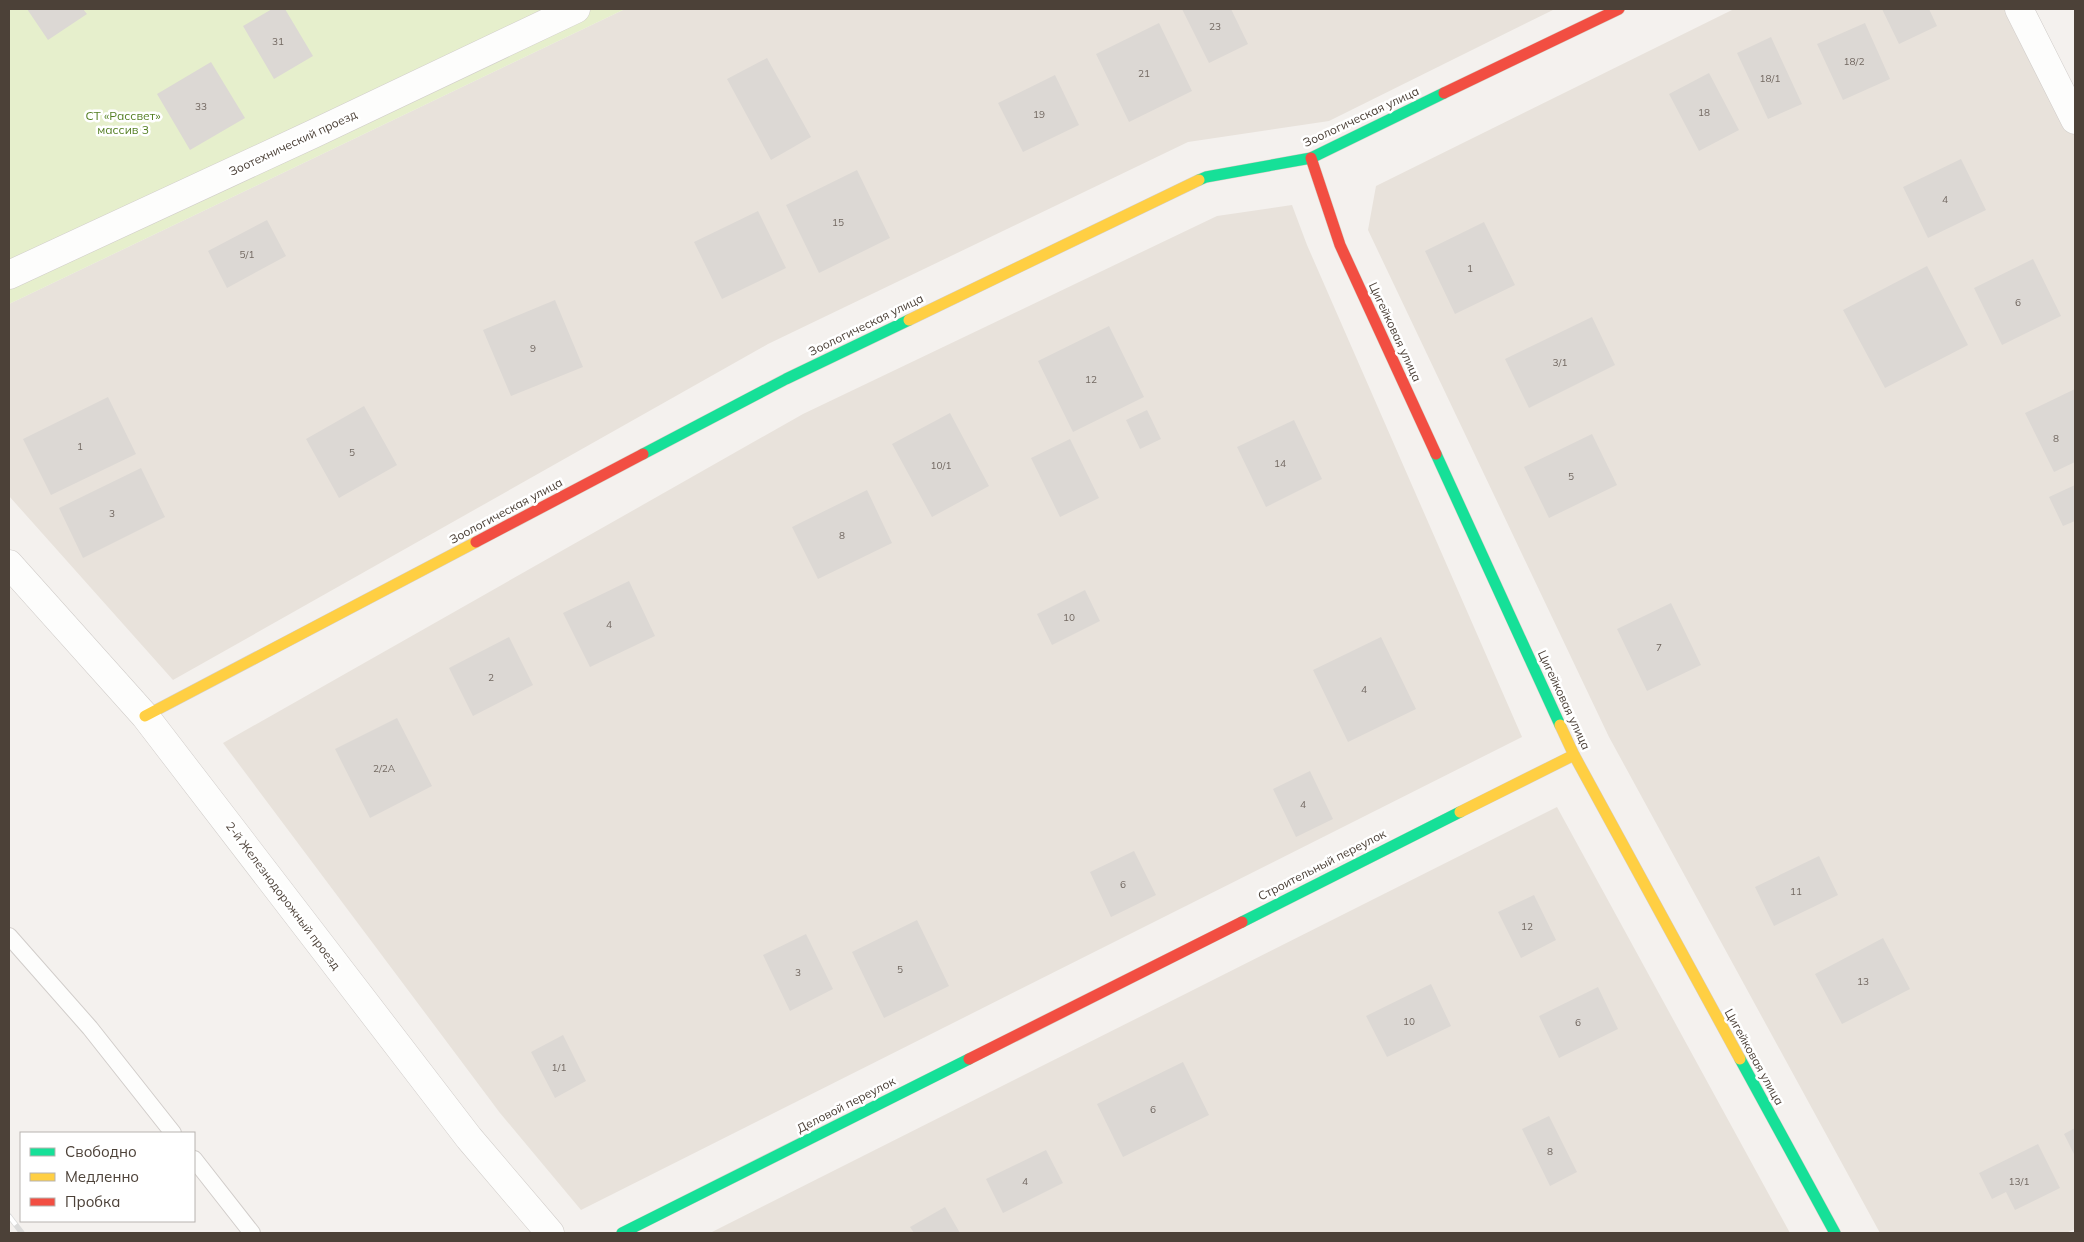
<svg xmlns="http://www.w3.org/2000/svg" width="2084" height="1242" viewBox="0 0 2084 1242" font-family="Mulish,sans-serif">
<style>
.residential{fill:#e8e2db}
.green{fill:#e6efcc}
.building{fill:#dcd8d4}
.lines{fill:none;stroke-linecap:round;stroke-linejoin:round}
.lane-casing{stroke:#d1cdca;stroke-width:18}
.street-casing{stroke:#d1cdca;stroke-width:29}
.fast-casing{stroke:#d6cfc5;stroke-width:12}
.slow-casing{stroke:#d6cfc5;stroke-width:12}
.jam-casing{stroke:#d6cfc5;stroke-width:12}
.lane{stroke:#fdfdfc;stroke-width:16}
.street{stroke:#fdfdfc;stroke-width:28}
.fast{stroke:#16e098;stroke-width:11}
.slow{stroke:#ffcf43;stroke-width:11}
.jam{stroke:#f24e42;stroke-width:11}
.rail-casing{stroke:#dbdbda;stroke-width:5.5}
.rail{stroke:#fff;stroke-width:4;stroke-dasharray:11;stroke-linecap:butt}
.labels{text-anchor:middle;stroke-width:5;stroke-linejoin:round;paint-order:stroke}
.number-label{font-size:10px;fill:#726861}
.park-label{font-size:12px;fill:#547f23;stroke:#fff}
.street-label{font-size:12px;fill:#4c4138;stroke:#fff}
</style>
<rect width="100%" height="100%" fill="#f4f1ee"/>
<!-- residential -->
<path class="residential" d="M625,9H1555L1329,121L1188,142L768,344L173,680L9,496V304Z
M1734,9H2013L2075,136V1229L2066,1233H1880L1609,737L1368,230L1376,186Z
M1292,205L1307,245L1522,737L581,1210L500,1113L223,743L803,414L1217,216Z
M1557,807L1790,1233H710Z"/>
<!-- green -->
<path class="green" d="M9,9H625L9,304Z"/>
<!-- building -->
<path class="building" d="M27,9H83L87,14L48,40Z
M272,9H285L313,56L274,79L243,26Z
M1182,9H1231L1248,44L1209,63Z
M1882,9H1929L1937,26L1899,44Z
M1159,23L1192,91L1129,122L1096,54Z
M1865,23L1890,79L1843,100L1817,44Z
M1771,37L1802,104L1768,119L1737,53Z
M767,58L811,137L771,160L727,79Z
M211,62L245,118L190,150L157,94Z
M1709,73L1739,130L1699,151L1669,94Z
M1055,75L1079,125L1023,152L998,103Z
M1961,159L1986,210L1928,238L1903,187Z
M857,170L890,238L819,273L786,205Z
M758,211L786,268L722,299L694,242Z
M267,220L286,256L227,288L208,251Z
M1484,222L1515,285L1455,314L1425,251Z
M2033,259L2061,316L2002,345L1974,288Z
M1927,266L1968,345L1885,388L1843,310Z
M555,300L583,367L511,396L483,330Z
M1592,317L1615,365L1529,408L1505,359Z
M1109,326L1144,397L1073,432L1038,361Z
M2075,389V462L2054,472L2025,413Z
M108,397L136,454L51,495L23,439Z
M364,406L397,465L339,498L306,439Z
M1147,410L1161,439L1140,449L1126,420Z
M950,413L989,486L932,517L892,444Z
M1294,420L1322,479L1266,507L1237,447Z
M1592,434L1617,485L1549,518L1524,467Z
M1070,439L1099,498L1060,517L1031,458Z
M141,468L165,517L83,558L59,508Z
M2075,485V521L2063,526L2049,497Z
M867,490L892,543L818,579L792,527Z
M629,581L655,636L590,667L563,613Z
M1085,590L1100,621L1052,645L1037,614Z
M1671,603L1701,665L1647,691L1617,629Z
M509,637L533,685L473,716L449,668Z
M1381,637L1416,709L1348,742L1313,670Z
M397,718L432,786L370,818L335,749Z
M1310,771L1333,819L1296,837L1273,789Z
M1134,851L1156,895L1111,917L1090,872Z
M1819,856L1838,895L1774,926L1755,887Z
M1534,895L1556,940L1521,958L1498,912Z
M917,920L949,986L884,1018L852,952Z
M806,934L833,989L790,1011L763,955Z
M1883,938L1910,989L1842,1024L1815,974Z
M1431,984L1451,1026L1387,1057L1366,1016Z
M1598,987L1618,1029L1559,1058L1539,1016Z
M563,1035L586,1081L555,1098L531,1052Z
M1183,1062L1209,1115L1123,1157L1097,1104Z
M1549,1116L1577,1172L1550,1186L1522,1129Z
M2075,1128V1156L2064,1134Z
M2038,1144L2060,1188L2015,1210L2006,1192L1992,1199L1979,1173Z
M1046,1150L1063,1183L1003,1213L986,1179Z
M945,1207L960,1233H914L910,1227Z"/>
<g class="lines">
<defs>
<path id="lane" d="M9,936L90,1028L173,1133
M194,1159L252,1233"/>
<path id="street" d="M2019,9L2075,120
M9,275L313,134L576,9
M9,564L145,716L469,1138L550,1233"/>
<path id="fast" d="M1199,180L1206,177L1311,158L1444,93
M643,454L786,379L909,320
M1436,454L1560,725
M1242,922L1460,812
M1740,1059L1835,1233
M622,1233L969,1059"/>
<path id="slow" d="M909,320L1199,180
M145,716L476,542
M1560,725L1574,755L1740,1059
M1460,812L1574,755"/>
<path id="jam" d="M1444,93L1619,9
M1311,158L1340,245L1436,454
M476,542L643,454
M969,1059L1242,922"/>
</defs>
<!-- lane casing -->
<use href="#lane" class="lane-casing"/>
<!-- street casing -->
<use href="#street" class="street-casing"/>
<!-- fast casing -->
<use href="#fast" class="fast-casing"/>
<!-- slow casing -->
<use href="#slow" class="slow-casing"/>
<!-- jam casing -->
<use href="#jam" class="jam-casing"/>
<!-- lane -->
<use href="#lane" class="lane"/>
<!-- street -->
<use href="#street" class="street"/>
<!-- fast -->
<use href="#fast" class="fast"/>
<!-- slow -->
<use href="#slow" class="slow"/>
<!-- jam -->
<use href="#jam" class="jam"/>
<defs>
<path id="rail" d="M9,1216L22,1233"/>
</defs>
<!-- rail casing -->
<use href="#rail" class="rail-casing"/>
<!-- rail -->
<use href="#rail" class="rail"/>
</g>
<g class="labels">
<!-- number labels -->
<g class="number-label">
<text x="1215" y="30">23</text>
<text x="278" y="45">31</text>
<text x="1854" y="65">18/2</text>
<text x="1144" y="77">21</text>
<text x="1770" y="82">18/1</text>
<text x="201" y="110">33</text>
<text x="1704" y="116">18</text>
<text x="1039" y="118">19</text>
<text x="1945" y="203">4</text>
<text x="838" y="226">15</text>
<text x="247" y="258">5/1</text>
<text x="1470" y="272">1</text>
<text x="2018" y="306">6</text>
<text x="533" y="352">9</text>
<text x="1560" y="366">3/1</text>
<text x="1091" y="383">12</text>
<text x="2056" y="442">8</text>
<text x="80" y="450">1</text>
<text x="352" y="456">5</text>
<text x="1280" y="467">14</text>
<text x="941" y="469">10/1</text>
<text x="1571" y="480">5</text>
<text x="112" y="517">3</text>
<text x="842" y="539">8</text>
<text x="1069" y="621">10</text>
<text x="609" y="628">4</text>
<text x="1659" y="651">7</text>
<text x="491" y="681">2</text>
<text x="1364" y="693">4</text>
<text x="384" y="772">2/2А</text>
<text x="1303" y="808">4</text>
<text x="1123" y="888">6</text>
<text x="1796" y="895">11</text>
<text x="1527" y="930">12</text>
<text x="900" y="973">5</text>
<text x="798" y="976">3</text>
<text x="1863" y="985">13</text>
<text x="1409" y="1025">10</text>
<text x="1578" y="1026">6</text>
<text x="559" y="1071">1/1</text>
<text x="1153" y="1113">6</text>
<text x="1550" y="1155">8</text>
<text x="1025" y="1185">4</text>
<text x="2019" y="1185">13/1</text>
</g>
<!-- park labels -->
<g class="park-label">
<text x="123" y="120">СТ «Рассвет»<tspan x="123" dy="14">массив 3</tspan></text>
</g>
<!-- street labels -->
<g class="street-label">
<text transform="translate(1361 117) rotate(-25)" y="4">Зоологическая улица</text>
<text transform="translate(293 143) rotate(-25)" y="4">Зоотехнический проезд</text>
<text transform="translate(866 325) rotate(-26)" y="4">Зоологическая улица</text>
<text transform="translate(1395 332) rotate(65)" y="4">Цигейковая улица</text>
<text transform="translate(506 511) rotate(-28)" y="4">Зоологическая улица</text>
<text transform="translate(1564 700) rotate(65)" y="4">Цигейковая улица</text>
<text transform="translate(1322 865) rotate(-27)" y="4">Строительный переулок</text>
<text transform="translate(283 896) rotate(53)" y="4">2-й Железнодорожный проезд</text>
<text transform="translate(1754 1057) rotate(61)" y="4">Цигейковая улица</text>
<text transform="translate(846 1105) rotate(-27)" y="4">Деловой переулок</text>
</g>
</g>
<!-- border -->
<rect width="2084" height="1242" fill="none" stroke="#4c4138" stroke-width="20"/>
<!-- legend -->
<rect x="20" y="1132" width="175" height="90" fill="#ffffff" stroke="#b7b3af"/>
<rect x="30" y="1148" width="25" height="8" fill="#16e098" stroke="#b7b3af"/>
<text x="65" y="1157" font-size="15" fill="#4c4138">Свободно</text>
<rect x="30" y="1173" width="25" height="8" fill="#ffcf43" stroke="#b7b3af"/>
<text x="65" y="1182" font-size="15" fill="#4c4138">Медленно</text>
<rect x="30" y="1198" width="25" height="8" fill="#f24e42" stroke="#b7b3af"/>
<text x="65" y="1207" font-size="15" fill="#4c4138">Пробка</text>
</svg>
